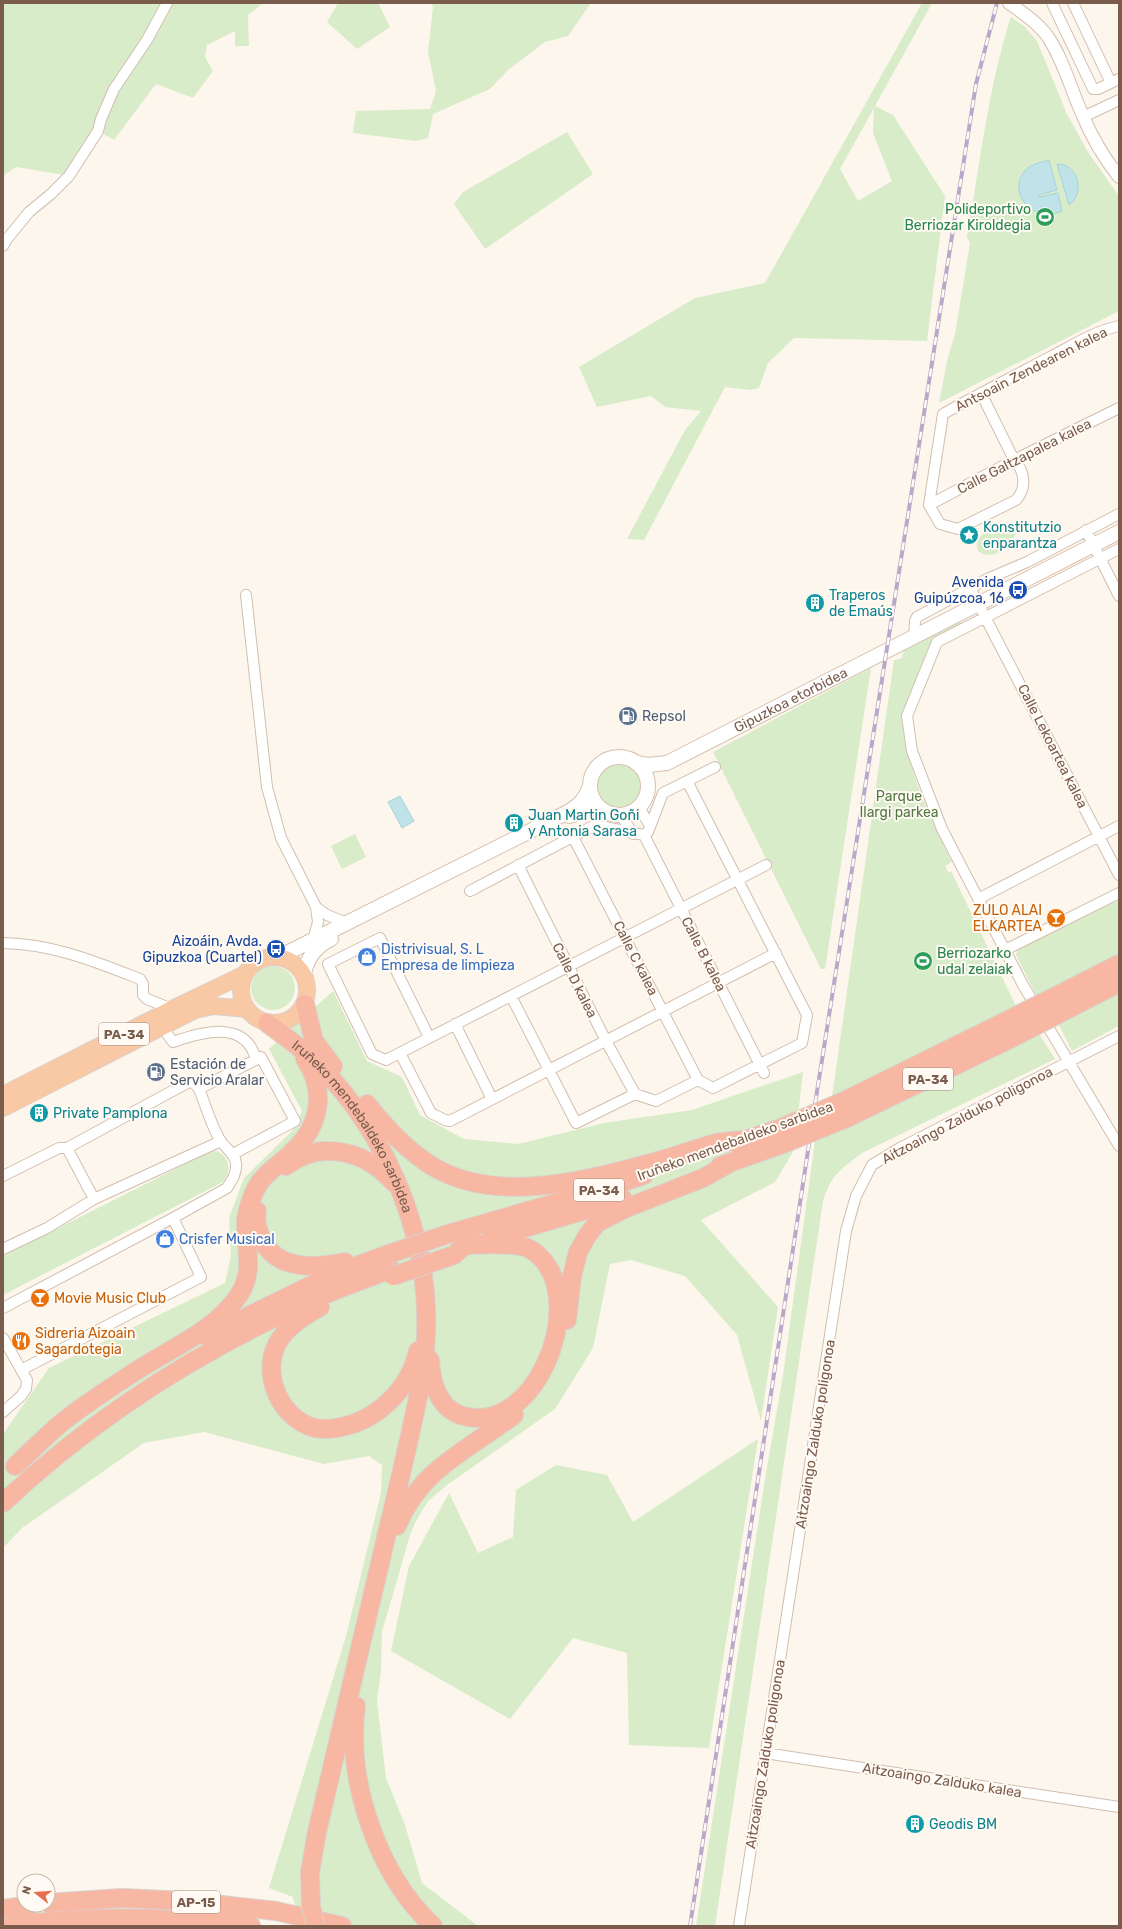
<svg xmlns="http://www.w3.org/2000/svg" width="1122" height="1929" viewBox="0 0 1122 1929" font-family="Rubik,sans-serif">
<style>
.green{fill:#d8ecc9;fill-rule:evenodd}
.water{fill:#bfe3e8;stroke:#a5d3da}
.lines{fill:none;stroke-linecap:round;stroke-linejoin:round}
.minor-casing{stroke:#d1beb0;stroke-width:12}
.tertiary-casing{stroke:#d1beb0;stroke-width:14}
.secondary-casing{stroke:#d6c0b0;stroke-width:16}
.trunk-casing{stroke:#dad1cd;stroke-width:18}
.motorway-casing{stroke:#dad1cd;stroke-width:20}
.minor{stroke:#fff;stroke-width:10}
.tertiary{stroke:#fff;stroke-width:12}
.secondary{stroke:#fff;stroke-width:14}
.trunk{stroke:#f9c8a4;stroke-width:16}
.motorway{stroke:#f7b7a3;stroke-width:18}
.rail-casing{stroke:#b9a8c9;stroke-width:4}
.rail{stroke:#fffaf3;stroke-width:2.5;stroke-dasharray:8;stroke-linecap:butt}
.motorway-bridge-casing{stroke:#dad1cd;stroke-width:20;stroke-linecap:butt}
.motorway-bridge{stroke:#f7b7a3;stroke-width:18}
.labels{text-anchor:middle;stroke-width:4;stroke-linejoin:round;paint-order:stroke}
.shield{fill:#fffaf3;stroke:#a28b7f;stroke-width:1}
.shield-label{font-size:13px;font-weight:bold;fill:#7a5c4d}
.leisure-label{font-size:14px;fill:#27864d;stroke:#fffaf3;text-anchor:end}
.street-label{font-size:14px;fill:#7a5c4d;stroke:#fffaf3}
.culture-label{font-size:14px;fill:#0d838f;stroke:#fffaf3;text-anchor:start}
.transit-label{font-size:14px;fill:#164399;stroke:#fffaf3;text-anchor:end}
.service-label{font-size:14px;fill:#4e5e75;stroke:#fffaf3;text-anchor:start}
.park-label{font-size:14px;fill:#537a41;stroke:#fffaf3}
.food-label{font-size:14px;fill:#c56008;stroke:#fffaf3;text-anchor:start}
.shop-label{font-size:14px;fill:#366cbe;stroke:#fffaf3;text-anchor:start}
</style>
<rect width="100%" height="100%" fill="#fdf6ec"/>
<!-- green -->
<path class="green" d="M3,3H263L248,15L249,46H235V31L207,45L205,57L213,71L193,98L156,84L114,140L98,131L64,175L16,167L3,176V100L5,99H3Z
M338,3H378L390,27L357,49L327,22Z
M431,3H591L568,36L545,42L508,70L490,89L433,114L428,138L416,141L353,133L356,111L430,109L436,91L428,52L433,7Z
M922,3H932L875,106L893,115L945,196L927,341L794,338L768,363L759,388L751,390L725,387L644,540L627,539L685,430L701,411L665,407L651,396L597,407L579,367L695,298L765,283ZM874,108L873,133L892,181L858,201L840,169Z
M1011,17L1025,27L1037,41L1067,114L1088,152L1119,196V311L939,403L947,361L955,334L970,243L967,237C980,164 988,88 1011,17Z
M567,132L593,174L485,249L454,204L463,192Z
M1003,524L1015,525C1021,541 993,564 978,551C972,537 992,526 1003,524Z
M958,617L963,626L932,643L903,711C899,752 933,825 952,862L945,866L949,873L951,871L1017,1008L888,1073L832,1097L894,660L902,658L904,647Z
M871,668L825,969H821L713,752Z
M595 786a25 25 0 1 1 50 0a25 25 0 1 1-50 0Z
M355,834L366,857L342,869L331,846Z
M1119,899V956L1037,997L1016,955L1018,949Z
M251 988a22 22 0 1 1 44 0a22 22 0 1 1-44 0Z
M333,991L367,1061L402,1077L420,1115L464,1139L518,1144L604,1123L692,1110L803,1072L794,1150L775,1182L701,1220L778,1307L761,1421L737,1335L685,1276L631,1260L610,1264L593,1348L555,1409L447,1485L428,1501L416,1521L410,1535L382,1632L381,1671L377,1701L386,1778L405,1825L422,1883L478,1926H300L293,1897L269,1888L346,1636L381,1493L382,1465L369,1456L324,1464L204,1432L144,1443L22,1528L3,1548V1434L49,1368L225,1283L231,1256L229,1218L244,1178L293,1130L302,1111L269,1049Z
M1119,992V1026L1072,1051L1058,1023Z
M1039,1034L1055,1059L862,1153C841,1169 831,1175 823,1201L715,1926H696L766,1473L783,1376L815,1140L850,1126Z
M216,1151C230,1156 232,1171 223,1182L3,1295V1256L209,1152Z
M758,1439L709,1748L629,1745L627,1653L573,1638L510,1719L391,1651L409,1566L449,1493L478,1553L513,1537L516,1490L556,1465L607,1475L633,1522Z"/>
<!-- water -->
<path class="water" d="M1049,160L1057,190L1039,195L1040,197L1058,193L1062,211C1029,225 1004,187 1029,167C1035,163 1042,162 1049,160Z
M1057,164C1078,163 1086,194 1069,205Z
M400,796L414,821L402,828L388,802Z"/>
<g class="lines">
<defs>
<path id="minor" d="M1052,3L1093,89H1098L1119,79
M1073,3L1111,83
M1083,117L1119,100
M3,246L7,239L29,212L51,194L69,176L98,131L101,119L114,89L147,40L167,3
M981,393L1014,460C1025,471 1027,488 1016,500L958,529L940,524L929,505L943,414C979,394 1016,375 1052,356C1073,345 1095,331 1119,326
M929,505L1014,460L1119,408
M1086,530L1119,596
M1119,549L937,642L907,716L912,751L942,829L1023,985L1119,1146
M970,588L1119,875
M246,595L267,787L281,838L316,907L318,922L313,940
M914,637L915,621L917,617L987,579L1027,562L1119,514
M639,807L650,826
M621,815L633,834
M644,835L764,1073
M573,837L698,1080
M518,865L606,1041L635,1094
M470,891L595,825L644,835L648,832L663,793L715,767
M978,899L1119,826
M316,907L327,915L347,923
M3,943C53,944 94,961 140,979L143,984V995L147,999L172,1009
M1005,950L1119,893
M511,996L576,1123L635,1094L656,1101L698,1080L713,1088L802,1043L807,1015L687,781
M455,1024L492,1099
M162,1027L173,1042C202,1032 246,1019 256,1060
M429,1037L380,938L328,964L372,1054L386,1060L766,865
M400,1053L431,1113L445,1120L450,1121L776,953
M199,1089L261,1057L295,1121L233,1154
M67,1148L94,1199
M3,1176L59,1148H67L189,1082L194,1083L199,1089C206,1106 211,1125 220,1140C225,1148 235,1153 236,1163C237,1173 232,1180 227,1188L173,1218L3,1308
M3,1249L47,1228L94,1199L221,1141
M3,1338L27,1380L26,1389L21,1396L3,1412
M21,1370L201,1277L173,1218
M765,1753L1119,1807
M739,1926L846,1231L856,1196L872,1165L900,1148L1119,1036"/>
<path id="tertiary" d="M1009,3C1023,13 1038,23 1048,37C1064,61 1071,90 1083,116C1092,138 1105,159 1119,177"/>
<g id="secondary">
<circle cx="619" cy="786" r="29"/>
<path id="s1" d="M636,763L648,765L667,763L1119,532"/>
<path d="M569,816L590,810L608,813"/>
<path d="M279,957L568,812C580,805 585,799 590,786"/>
<path d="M304,974C307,958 316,946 331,939"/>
</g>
<path id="trunk" d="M241 990a33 33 0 1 1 66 0a33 33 0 1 1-66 0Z
M3,1095L172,1009L245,974
M3,1108L195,1010L214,1006L247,1009"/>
<g id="motorway">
<path d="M1060,994L1119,964"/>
<path d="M305,1004L314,1041L333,1066"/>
<path d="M1070,1008L1119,983"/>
<path id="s2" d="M267,1023C284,1036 303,1049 318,1064C392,1139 434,1246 425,1352C423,1375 418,1398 413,1421C404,1463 394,1504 384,1546C362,1641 339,1737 317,1832L310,1872"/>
<path d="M842,1102L1002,1023"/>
<path d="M367,1104C386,1128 406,1150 432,1166C499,1207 595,1178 665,1159C682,1154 700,1147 717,1143C727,1141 737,1141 747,1139"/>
<path d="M847,1118L1010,1039"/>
<path d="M736,1143L781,1128"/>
<path d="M286,1166C320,1139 366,1151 393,1182"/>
<path d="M720,1166L783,1144"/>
<path d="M257,1211C255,1220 258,1231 262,1239C277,1271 315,1268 345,1262"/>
<path d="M448,1234L597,1191L644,1175"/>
<path d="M491,1238L623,1199"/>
<path d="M320,1307C304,1316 286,1327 277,1344C261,1376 281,1419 315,1428C321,1429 330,1429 336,1428C376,1422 409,1390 418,1351"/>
<path d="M567,1320L572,1276L578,1252L587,1236L597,1223L624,1209L703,1178L730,1163"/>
<path d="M208,1337L230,1325L334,1274L389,1254"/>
<path d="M430,1360C431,1381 438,1407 460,1415C533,1439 586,1310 543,1260C537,1253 529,1247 520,1246C511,1244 469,1243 463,1247C460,1249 457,1252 454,1255"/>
<path d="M15,1466C30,1452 44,1438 59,1425C80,1407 112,1387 136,1371C171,1348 215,1331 239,1295C255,1271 245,1246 246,1221C247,1209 253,1192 260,1182C269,1170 281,1163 291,1153C320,1127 327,1092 305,1059"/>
<path d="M3,1503C92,1419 199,1351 310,1301C336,1289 364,1280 391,1269"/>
<path d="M397,1526C420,1469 468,1450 514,1415"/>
<path d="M356,1706C346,1780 377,1874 433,1926"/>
<path d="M48,1903L122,1898L186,1901L276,1911L342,1926"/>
<path d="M3,1909L32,1905"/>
<path d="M11,1926C91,1914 171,1917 251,1926"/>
</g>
</defs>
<!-- minor casing -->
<use href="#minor" class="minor-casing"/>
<!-- tertiary casing -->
<use href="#tertiary" class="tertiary-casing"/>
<!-- secondary casing -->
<use href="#secondary" class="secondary-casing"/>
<!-- trunk casing -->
<use href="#trunk" class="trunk-casing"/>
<!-- motorway casing -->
<use href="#motorway" class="motorway-casing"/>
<!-- minor -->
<use href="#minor" class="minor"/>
<!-- tertiary -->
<use href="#tertiary" class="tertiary"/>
<!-- secondary -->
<use href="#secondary" class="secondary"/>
<!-- trunk -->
<use href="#trunk" class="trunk"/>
<!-- motorway -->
<use href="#motorway" class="motorway"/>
<defs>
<path id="rail" d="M690,1926L816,1098L976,84L997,3"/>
</defs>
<!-- rail casing -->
<use href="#rail" class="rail-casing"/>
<!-- rail -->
<use href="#rail" class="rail"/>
<defs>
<path id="motorway-bridge" d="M1002,1023L1060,994
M1010,1039L1070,1008
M781,1128L842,1102
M783,1144L847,1118
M389,1254L448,1234
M393,1276L454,1255
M310,1872L311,1907L316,1926"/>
</defs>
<!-- motorway-bridge casing -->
<use href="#motorway-bridge" class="motorway-bridge-casing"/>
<!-- motorway-bridge -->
<use href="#motorway-bridge" class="motorway-bridge"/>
</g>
<!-- icons -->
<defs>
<symbol id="stadium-disc" viewBox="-11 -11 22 22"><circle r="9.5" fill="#2e9e5b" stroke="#fffaf3"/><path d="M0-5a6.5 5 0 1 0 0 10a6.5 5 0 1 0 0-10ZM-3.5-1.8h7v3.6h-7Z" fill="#fff"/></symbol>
<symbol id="sight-disc" viewBox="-11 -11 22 22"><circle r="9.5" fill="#0f9aa8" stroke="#fffaf3"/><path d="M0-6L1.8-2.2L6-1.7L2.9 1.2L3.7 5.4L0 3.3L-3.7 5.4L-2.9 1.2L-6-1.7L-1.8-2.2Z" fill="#fff"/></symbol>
<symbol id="bus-disc" viewBox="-11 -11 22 22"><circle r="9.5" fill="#1a4fb4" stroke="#fffaf3"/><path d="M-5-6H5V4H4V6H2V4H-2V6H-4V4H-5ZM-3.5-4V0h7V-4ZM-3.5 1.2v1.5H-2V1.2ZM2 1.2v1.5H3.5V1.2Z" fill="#fff"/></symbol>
<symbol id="building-disc" viewBox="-11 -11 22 22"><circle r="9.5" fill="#0f9aa8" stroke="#fffaf3"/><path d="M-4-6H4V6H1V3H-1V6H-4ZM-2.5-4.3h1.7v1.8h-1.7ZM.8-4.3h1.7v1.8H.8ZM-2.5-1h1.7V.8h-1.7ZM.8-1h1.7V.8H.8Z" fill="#fff"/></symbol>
<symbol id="fuel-disc" viewBox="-11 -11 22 22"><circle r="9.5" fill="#5c6f8a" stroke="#fffaf3"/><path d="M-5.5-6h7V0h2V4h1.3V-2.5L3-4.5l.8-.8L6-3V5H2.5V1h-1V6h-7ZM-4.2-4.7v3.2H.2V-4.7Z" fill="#fff"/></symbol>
<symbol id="bar-disc" viewBox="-11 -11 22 22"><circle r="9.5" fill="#e8710a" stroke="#fffaf3"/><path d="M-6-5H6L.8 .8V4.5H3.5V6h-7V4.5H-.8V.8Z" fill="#fff"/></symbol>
<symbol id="shop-disc" viewBox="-11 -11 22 22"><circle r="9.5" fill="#3f7fe0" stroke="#fffaf3"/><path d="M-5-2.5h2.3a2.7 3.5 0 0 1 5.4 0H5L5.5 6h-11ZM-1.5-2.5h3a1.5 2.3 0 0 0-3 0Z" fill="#fff"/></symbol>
<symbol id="restaurant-disc" viewBox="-11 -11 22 22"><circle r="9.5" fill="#e8710a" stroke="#fffaf3"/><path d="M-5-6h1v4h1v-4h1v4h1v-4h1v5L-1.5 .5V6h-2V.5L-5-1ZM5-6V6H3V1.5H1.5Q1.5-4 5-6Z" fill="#fff"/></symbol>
</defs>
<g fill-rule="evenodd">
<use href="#stadium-disc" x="1034" y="206" width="22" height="22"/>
<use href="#sight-disc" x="958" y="524" width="22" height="22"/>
<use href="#bus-disc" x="1007" y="579" width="22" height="22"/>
<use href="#building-disc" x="804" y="592" width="22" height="22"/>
<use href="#fuel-disc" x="617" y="705" width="22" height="22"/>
<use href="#building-disc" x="503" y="812" width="22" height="22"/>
<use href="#bar-disc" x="1045" y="907" width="22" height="22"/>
<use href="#bus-disc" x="265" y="938" width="22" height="22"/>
<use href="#shop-disc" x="356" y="946" width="22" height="22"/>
<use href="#stadium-disc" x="912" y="950" width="22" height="22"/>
<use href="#fuel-disc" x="145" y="1061" width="22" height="22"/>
<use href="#building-disc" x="28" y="1102" width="22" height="22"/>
<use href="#shop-disc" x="154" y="1228" width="22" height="22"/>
<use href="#bar-disc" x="29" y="1287" width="22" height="22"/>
<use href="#restaurant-disc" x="10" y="1330" width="22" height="22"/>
<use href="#building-disc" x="904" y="1813" width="22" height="22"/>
</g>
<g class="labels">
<!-- shield labels -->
<g class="shield">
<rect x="99" y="1023" width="50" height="22" rx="3"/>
<rect x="903" y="1068" width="50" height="22" rx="3"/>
<rect x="574" y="1179" width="50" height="22" rx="3"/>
<rect x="172" y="1891" width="48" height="22" rx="3"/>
</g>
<g class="shield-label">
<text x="124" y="1039">PA-34</text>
<text x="928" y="1084">PA-34</text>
<text x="599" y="1195">PA-34</text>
<text x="196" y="1907">AP-15</text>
</g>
<!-- leisure labels -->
<g class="leisure-label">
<text x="1031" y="214">Polideportivo<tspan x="1031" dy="16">Berriozar Kiroldegia</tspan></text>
<text x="937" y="958" text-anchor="start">Berriozarko<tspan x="937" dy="16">udal zelaiak</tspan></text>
</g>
<!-- street labels -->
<g class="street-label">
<text transform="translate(1031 369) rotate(-27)" y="5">Antsoain Zendearen kalea</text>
<text transform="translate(1024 456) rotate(-27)" y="5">Calle Galtzapalea kalea</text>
<text dy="5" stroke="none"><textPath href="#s1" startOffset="170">Gipuzkoa etorbidea</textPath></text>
<text transform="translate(1053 746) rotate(63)" y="5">Calle Lekoartea kalea</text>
<text transform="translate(704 954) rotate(63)" y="5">Calle B kalea</text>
<text transform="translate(636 958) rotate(63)" y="5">Calle C kalea</text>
<text transform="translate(575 980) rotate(63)" y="5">Calle D kalea</text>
<text transform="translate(967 1115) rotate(-28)" y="5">Aitzoaingo Zalduko poligonoa</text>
<text dy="5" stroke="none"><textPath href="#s2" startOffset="137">Iruñeko mendebaldeko sarbidea</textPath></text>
<text transform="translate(735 1141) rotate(-20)" y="5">Iruñeko mendebaldeko sarbidea</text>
<text transform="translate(815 1434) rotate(-81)" y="5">Aitzoaingo Zalduko poligonoa</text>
<text transform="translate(765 1754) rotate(-81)" y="5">Aitzoaingo Zalduko poligonoa</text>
<text transform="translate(942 1780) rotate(9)" y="5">Aitzoaingo Zalduko kalea</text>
</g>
<!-- culture labels -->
<g class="culture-label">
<text x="983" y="532">Konstitutzio<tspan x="983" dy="16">enparantza</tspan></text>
<text x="829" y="600">Traperos<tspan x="829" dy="16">de Emaús</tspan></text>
<text x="528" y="820">Juan Martin Goñi<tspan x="528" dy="16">y Antonia Sarasa</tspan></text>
<text x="53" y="1118">Private Pamplona</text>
<text x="929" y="1829">Geodis BM</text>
</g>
<!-- transit labels -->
<g class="transit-label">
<text x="1004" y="587">Avenida<tspan x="1004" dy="16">Guipúzcoa, 16</tspan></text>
<text x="262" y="946">Aizoáin, Avda.<tspan x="262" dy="16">Gipuzkoa (Cuartel)</tspan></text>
</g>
<!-- service labels -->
<g class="service-label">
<text x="642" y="721">Repsol</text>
<text x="170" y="1069">Estación de<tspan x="170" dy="16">Servicio Aralar</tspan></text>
</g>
<!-- park labels -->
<g class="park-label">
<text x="899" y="801">Parque<tspan x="899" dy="16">Ilargi parkea</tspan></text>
</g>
<!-- food labels -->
<g class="food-label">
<text x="1042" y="915" text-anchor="end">ZULO ALAI<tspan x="1042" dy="16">ELKARTEA</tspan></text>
<text x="54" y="1303">Movie Music Club</text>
<text x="35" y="1338">Sidreria Aizoain<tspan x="35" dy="16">Sagardotegia</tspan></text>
</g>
<!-- shop labels -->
<g class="shop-label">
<text x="381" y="954">Distrivisual, S. L<tspan x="381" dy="16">Empresa de limpieza</tspan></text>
<text x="179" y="1244">Crisfer Musical</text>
</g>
</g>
<!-- border -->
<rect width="1122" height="1929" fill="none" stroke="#7a5c4d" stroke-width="8"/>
<!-- north arrow -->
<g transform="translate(36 1893) rotate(287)"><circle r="19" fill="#fffaf3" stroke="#cabbb1"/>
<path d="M0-3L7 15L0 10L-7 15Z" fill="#e76f51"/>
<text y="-6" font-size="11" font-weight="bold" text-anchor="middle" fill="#7a5c4d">N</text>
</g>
</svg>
